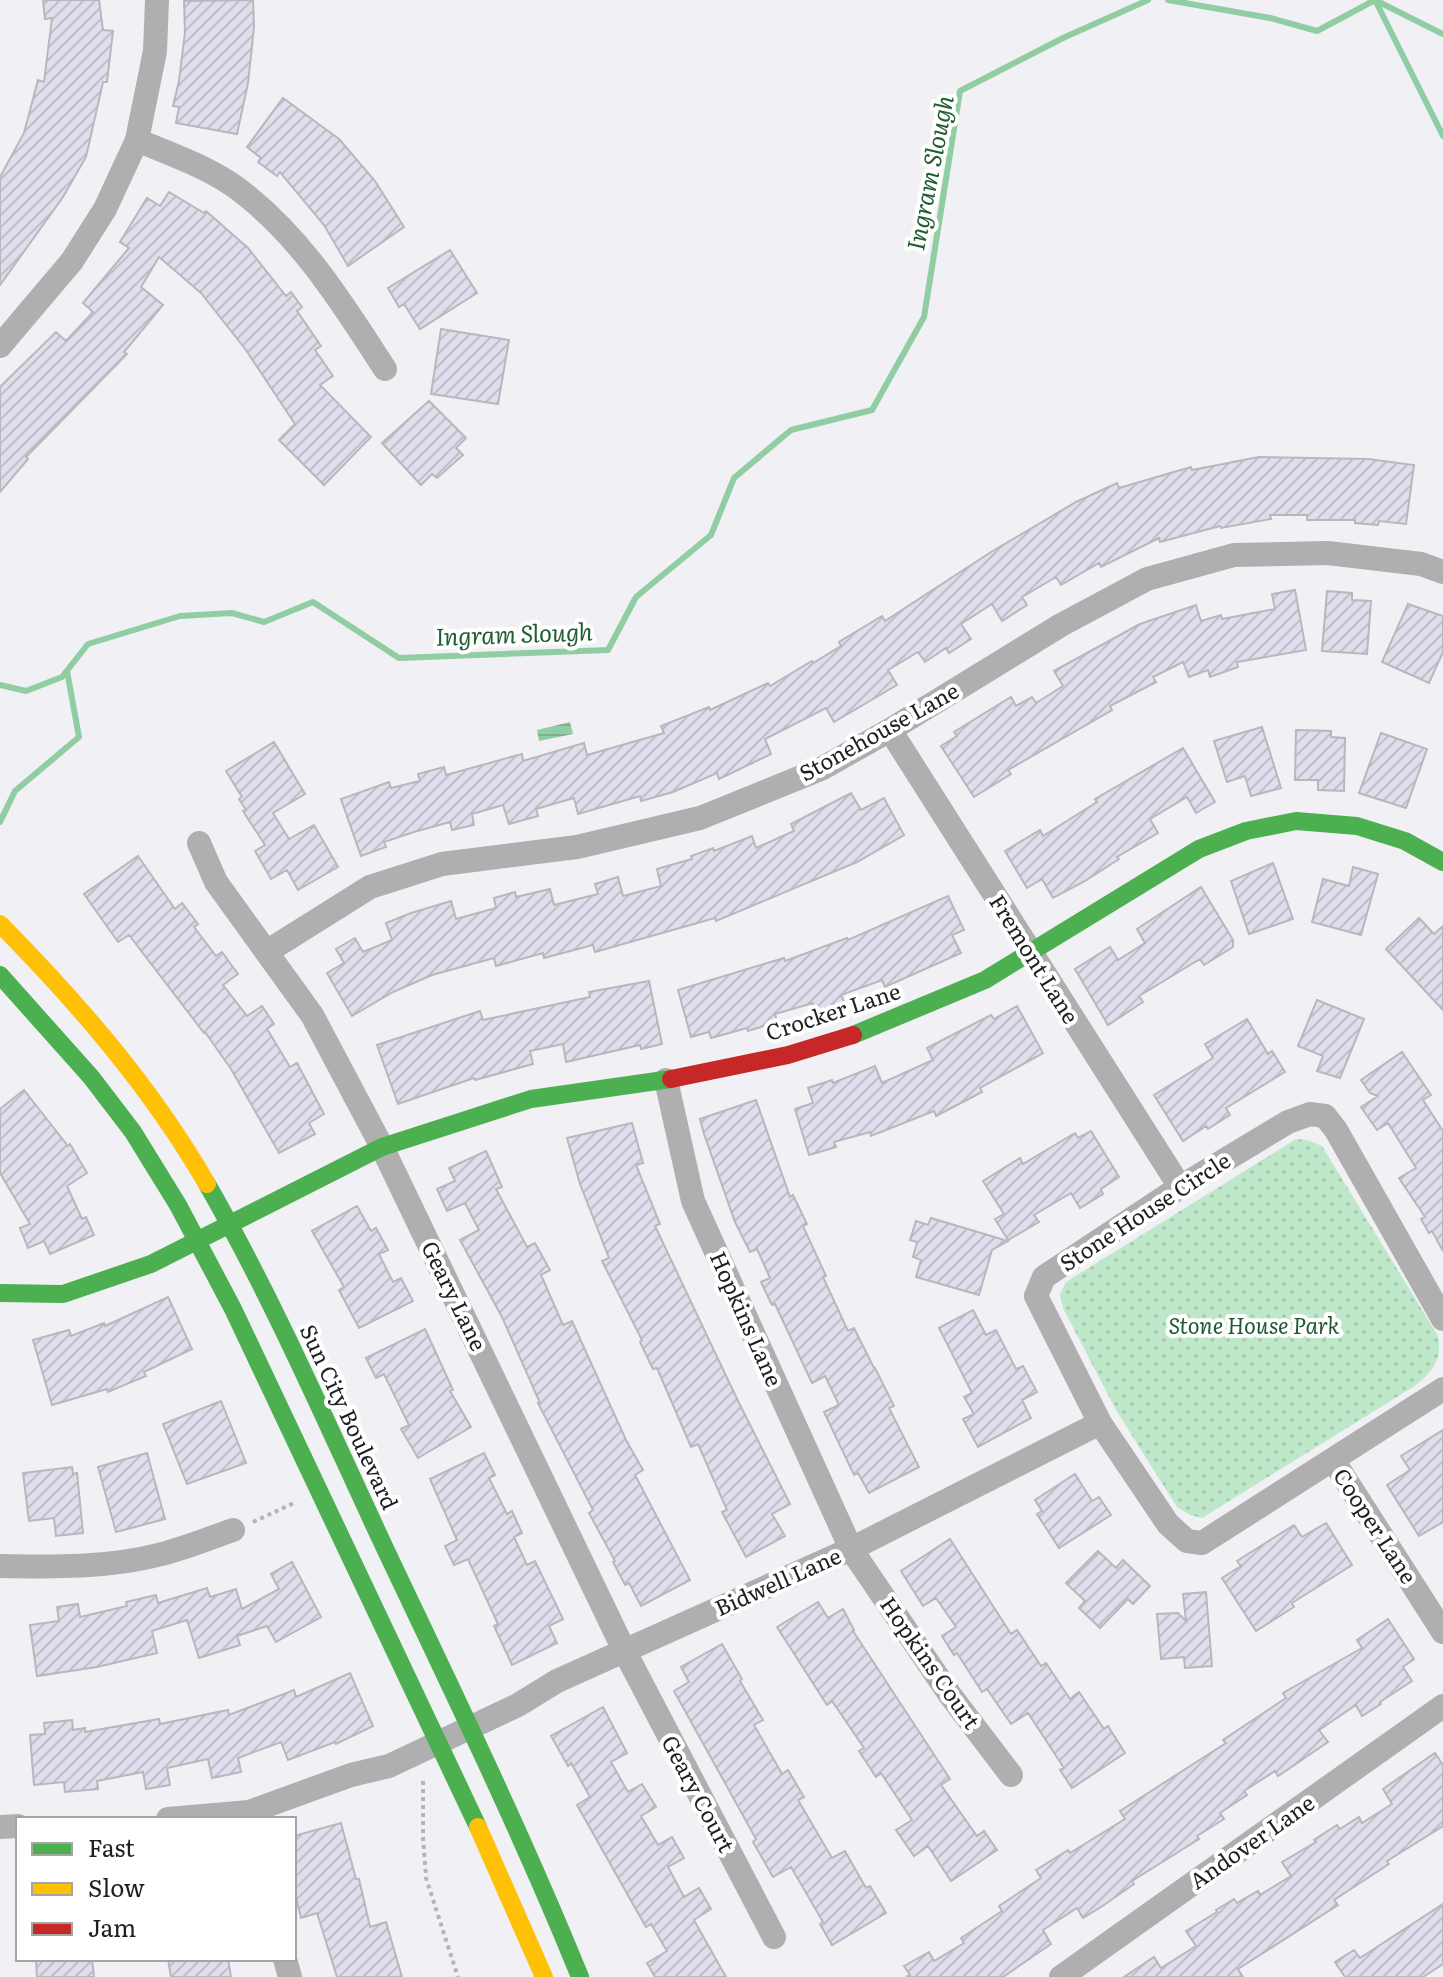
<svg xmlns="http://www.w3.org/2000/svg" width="1443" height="1977" viewBox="0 0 1443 1977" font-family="Literata,serif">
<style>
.park{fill:url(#park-dots)}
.water{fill:url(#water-rules)}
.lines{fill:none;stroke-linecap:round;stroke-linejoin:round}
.stream{stroke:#91cda2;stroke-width:6}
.building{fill:url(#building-hatch);stroke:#b8b7bb;stroke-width:2}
.path{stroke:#b5b4b7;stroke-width:4;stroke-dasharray:4 4;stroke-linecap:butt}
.street{stroke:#afafb0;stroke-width:24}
.fast{stroke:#4caf50;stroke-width:18}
.slow{stroke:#ffc107;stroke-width:18}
.jam{stroke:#c62828;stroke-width:18}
.labels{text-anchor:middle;stroke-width:8;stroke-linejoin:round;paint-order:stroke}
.street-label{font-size:22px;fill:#1f1e21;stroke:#fff}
.park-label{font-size:22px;font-style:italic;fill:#1d5a31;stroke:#fff}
.water-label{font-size:24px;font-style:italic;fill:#205d33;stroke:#fff}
</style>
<defs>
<pattern id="park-dots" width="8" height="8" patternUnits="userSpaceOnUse" patternTransform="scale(2)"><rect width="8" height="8" fill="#bfe8ca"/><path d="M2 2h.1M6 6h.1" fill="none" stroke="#a4c7ad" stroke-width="1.8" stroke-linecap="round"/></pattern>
<pattern id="water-rules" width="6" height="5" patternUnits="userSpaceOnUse" patternTransform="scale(2)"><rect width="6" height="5" fill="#91cda2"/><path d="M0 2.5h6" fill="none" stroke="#7db08b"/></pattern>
<pattern id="building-hatch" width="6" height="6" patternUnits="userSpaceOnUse" patternTransform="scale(2)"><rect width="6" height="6" fill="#e2ddec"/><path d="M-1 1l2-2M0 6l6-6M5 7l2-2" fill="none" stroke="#c1bdca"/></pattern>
</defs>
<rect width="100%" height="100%" fill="#f1f0f4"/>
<!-- park -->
<path class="park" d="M1296,1139L1307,1140L1322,1146L1438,1336C1443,1361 1431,1373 1413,1387L1202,1518L1190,1515L1177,1507L1116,1410L1063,1308L1060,1294L1066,1282Z"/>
<!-- water -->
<path class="water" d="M570,722L573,734L539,741L537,730Z"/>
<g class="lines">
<!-- stream -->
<path class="stream" d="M1168,0L1270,18L1317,31L1375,0L1443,136
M1375,0L1443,34
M0,685L26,691L62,677L88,644L180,616L232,613L264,622L313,602L399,658L608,650L636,597L711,535L734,478L791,430L872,410L924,317L960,91L1063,38L1148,0
M0,822L15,791L79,737L67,671"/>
</g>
<!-- building -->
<path class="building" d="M43,0H99L103,30L113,31L107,82H103L86,157L63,197L0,285V177L24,133L38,80L44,82L52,18L45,19Z
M253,0L254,27L248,83L237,134L176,123L179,107L173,106L179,81L185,32L184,1Z
M283,98L339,139L375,181L404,227L348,266L324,225L280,172L277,176L258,162L261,158L247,147Z
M169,192L204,213L206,211L248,248L286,296L291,292L302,307L297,311L321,346L315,350L333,376L320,385L371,437L324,485L279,440L295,424L246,350L201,293L159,257L141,287L163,305L124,352L127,354L26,457L28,459L0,492V387L56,332L66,341L93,312L83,303L129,248L120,242L147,198L160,206Z
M450,250L477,293L420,329L404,304L399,307L388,288Z
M441,329L509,340L498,404L431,394Z
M429,401L466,438L456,448L463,455L437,478L432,474L421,485L382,443Z
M1259,457L1368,459L1414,465L1406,524L1379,521L1378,525L1355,523V520H1307V515H1270L1271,519L1221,528L1220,526L1160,542L1159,538L1101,567L1099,563L1061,585L1056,577L1022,597L1027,605L1002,621L992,604L961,624L971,639L949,653L946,648L925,662L918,652L888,670L897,685L834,722L826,708L765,739L771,754L719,779L717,773L673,792L641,801L640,796L578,814L574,798L536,809L538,816L509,824L503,805L472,814L474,825L452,830L450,822L414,832L384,842L386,847L361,856L341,799L389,782L391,788L420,781L418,774L444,767L446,775L522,754L523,761L584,743L587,755L664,733L661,726L709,707L710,710L768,683L770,686L812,661L813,663L841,646L839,642L882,616L885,621L991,552L1076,502L1117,483L1119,488L1191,467L1192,470Z
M1295,590L1306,650L1237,662L1238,667L1210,677L1208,670L1189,677L1183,662L1153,677L1156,682L1110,706L1112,710L1008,770L1011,774L974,797L941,746L957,736L954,732L1011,697L1016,706L1032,697L1036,703L1063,686L1054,671L1140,624L1196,605L1201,621L1221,615L1222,619L1275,609L1272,594Z
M1327,591L1352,593V600L1371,601L1367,654L1322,651Z
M1408,604L1443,616V652L1429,683L1382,662Z
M1262,727L1281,788L1251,796L1245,776L1227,782L1214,741Z
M1296,730L1331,731V737L1345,738L1344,791L1318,790V780H1295Z
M1381,733L1427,749L1406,808L1359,793Z
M274,742L305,794L273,813L289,839L314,825L338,867L298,890L287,870L271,879L255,851L265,845L243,811L246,810L239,799L242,797L226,771Z
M1183,748L1215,802L1196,813L1187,797L1150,819L1158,833L1117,857L1119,859L1085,881L1053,898L1042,879L1027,888L1005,851L1040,830L1043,836L1097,802L1095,799Z
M851,793L861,810L884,798L904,835L857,862L716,921L715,918L595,952L593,945L544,958L543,953L496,966L494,958L432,975L393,992L352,1016L327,973L344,963L336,949L355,938L363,952L392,940L386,923L411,913L451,901L456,919L496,908L494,898L515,892L516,897L550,889L554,905L598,894L595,884L618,877L623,896L661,886L657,869L692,859L691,856L713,848L714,851L752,836L756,848L794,831L791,824Z
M138,856L175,909L182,903L198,924L194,927L216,956L222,952L238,974L223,985L247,1016L262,1006L274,1024L267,1029L290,1067L297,1063L324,1114L309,1123L315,1134L279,1153L231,1069L205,1032L204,1033L129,935L118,942L84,894Z
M1273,863L1293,919L1249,934L1231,881Z
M1353,867L1378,874L1361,935L1312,922L1323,879L1349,886Z
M1201,887L1233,940V947L1204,965L1200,959L1139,996L1143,1002L1108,1025L1075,969L1110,947L1118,960L1145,943L1137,929Z
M948,896L964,930L952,935L961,953L885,987L882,980L841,995L844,1002L816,1012L813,1003L775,1014L777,1022L748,1031L747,1028L711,1038L709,1032L691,1037L678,990L784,958L785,961L847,938L848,940Z
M1419,918L1434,934L1443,926V1010L1386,949Z
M649,981L662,1044L641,1049L640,1045L566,1062L563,1044L530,1051L533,1064L475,1080L474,1078L398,1104L377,1045L480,1011L483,1020L590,997L589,992Z
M1317,1000L1364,1019L1340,1078L1317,1071L1323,1056L1298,1046Z
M1017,1006L1043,1053L980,1088L982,1092L936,1116L934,1111L871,1136L870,1132L834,1142L836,1147L809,1155L795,1109L813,1103L808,1088L832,1080L833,1083L875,1066L882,1083L933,1060L927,1048L991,1015L994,1019Z
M1247,1019L1268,1054L1272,1051L1285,1072L1226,1108L1230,1115L1208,1129L1206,1126L1183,1141L1154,1095L1213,1058L1205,1044Z
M1402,1052L1431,1095L1423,1100L1443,1131V1251L1432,1231L1429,1233L1421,1219L1425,1217L1399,1178L1416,1168L1388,1123L1377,1130L1361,1107L1378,1096L1370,1093L1361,1080Z
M24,1090L68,1146L70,1144L87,1173L67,1186L82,1219L86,1217L94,1235L50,1254L44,1241L28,1248L20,1228L30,1224L0,1173V1109Z
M756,1100L790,1197L793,1195L807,1224L803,1226L826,1276L823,1277L848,1331L854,1328L874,1368H875L894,1406L889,1408L919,1467L869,1493L858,1473L854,1475L824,1412L839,1405L825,1376L812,1383L775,1304L772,1305L761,1282L770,1278L757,1249L750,1252L735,1222L704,1134L700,1119Z
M632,1123L643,1163L636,1165L660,1224L655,1226L738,1401L790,1504L772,1514L785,1536L746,1557L722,1512L727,1510L698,1444L691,1447L657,1368L653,1369L640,1342L642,1340L602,1261L609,1258L580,1184L567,1138Z
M1091,1131L1119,1177L1101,1189L1103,1194L1080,1208L1071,1193L1034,1215L1039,1222L1008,1240L995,1219L1004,1214L983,1181L1020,1158L1023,1164L1075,1133L1078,1138Z
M486,1151L502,1187L496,1189L527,1247L535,1243L550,1270L541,1275L563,1325L572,1321L626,1440L643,1470L635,1475L690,1580L641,1606L629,1583L625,1585L613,1562L615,1561L589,1513L593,1510L538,1403H540L502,1317L460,1240L479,1230L465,1203L447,1211L437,1189L455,1181L449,1168Z
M357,1206L371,1231L376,1228L388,1250L379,1254L393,1282L401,1278L413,1301L359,1328L339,1290L344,1287L312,1231Z
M931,1218L1008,1241L992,1250L979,1295L916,1277L921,1260L913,1257L917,1242L910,1240L916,1221L928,1225Z
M168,1297L192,1349L144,1372L146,1376L108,1392L107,1389L52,1405L33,1340L69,1330L71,1336L104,1323L105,1326Z
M973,1310L986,1335L996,1330L1016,1369L1023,1366L1037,1392L1022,1400L1031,1418L978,1447L963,1419L974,1414L964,1397L972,1393L939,1328Z
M425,1329L453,1390L450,1391L471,1427L418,1458L401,1429L409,1425L384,1374L376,1378L366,1358Z
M221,1401L246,1463L187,1484L163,1424Z
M1443,1430V1522L1419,1536L1387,1485L1410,1470L1401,1456Z
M147,1453L165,1519L116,1532L98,1467Z
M484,1453L495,1475L489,1478L507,1514L512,1511L522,1533L514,1537L527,1565L535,1561L563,1619L549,1626L557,1643L512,1665L494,1626L498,1624L468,1559L454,1565L445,1546L457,1540L430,1479Z
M72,1467L73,1474L77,1473L83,1533L56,1536L54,1518L29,1521L23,1473Z
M1075,1474L1092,1501L1099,1497L1111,1515L1059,1548L1037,1514L1042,1511L1035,1500Z
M1326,1523L1352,1565L1292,1603L1294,1607L1256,1631L1222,1578L1241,1566L1237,1561L1294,1525L1302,1537Z
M950,1539L1011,1634L1017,1630L1041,1666L1046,1663L1070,1699L1079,1692L1104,1729L1108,1726L1125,1753L1072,1788L1060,1770L1064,1768L1028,1713L1011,1724L987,1689L982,1692L957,1653L954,1655L942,1636L956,1627L936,1598L923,1606L901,1571Z
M1098,1551L1116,1568L1123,1560L1150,1586L1133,1604L1128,1599L1100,1628L1079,1608L1085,1601L1066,1583Z
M292,1562L321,1617L276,1642L267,1626L237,1636L240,1645L199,1658L187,1620L152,1631L157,1653L97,1667L37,1676L30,1625L59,1621L57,1607L78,1604L80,1617L127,1606L126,1602L156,1595L158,1603L207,1588L210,1597L236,1589L242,1609L279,1589L271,1574Z
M1206,1592L1212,1666L1185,1668L1184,1657L1161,1659L1157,1614L1178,1613L1186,1621L1183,1594Z
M818,1602L828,1618L843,1609L854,1630L853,1631L950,1779L941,1785L977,1836L984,1831L997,1850L951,1881L928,1846L914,1856L896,1830L912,1820L881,1773L876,1777L859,1751L864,1748L832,1701L827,1705L777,1627Z
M1388,1619L1414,1659L1403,1667L1412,1681L1380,1702L1381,1704L1362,1716L1356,1705L1319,1730L1328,1742L1278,1776L1275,1771L1244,1791L1247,1795L1220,1813L1224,1819L1197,1836L1199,1839L1132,1881L1134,1884L1104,1905L1083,1918L1077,1908L1043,1930L1051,1944L1003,1977H906L910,1975L904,1966L929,1952L934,1961L964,1943L961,1938L1002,1911L999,1906L1041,1878L1036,1870L1068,1850L1070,1853L1125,1819L1120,1811L1226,1743L1223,1740L1286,1698L1283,1693L1362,1648L1357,1640Z
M722,1644L742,1679L740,1681L763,1720L754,1725L782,1774L788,1770L804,1797L798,1800L832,1858L845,1851L866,1888L870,1886L886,1913L832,1945L820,1924L823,1922L791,1867L773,1877L753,1842L756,1839L674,1691L689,1682L681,1667Z
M350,1673L373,1726L336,1744L335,1742L288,1760L281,1742L238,1758L241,1772L212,1778L208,1759L167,1768L170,1785L146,1789L143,1772L97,1781L98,1789L65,1792L64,1782L34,1785L30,1735L45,1734L44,1723L72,1720L73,1730L85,1728V1732L159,1719L160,1724L228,1710L229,1715L294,1690L296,1697Z
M603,1707L627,1753L611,1762L628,1792L642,1784L656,1807L641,1816L658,1845L672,1837L684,1858L668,1867L684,1897L699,1888L711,1909L694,1920L726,1977H655L647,1963L667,1951L651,1924L646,1927L577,1805L590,1797L571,1763L568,1766L551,1736Z
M1435,1753L1443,1765V1826L1387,1861L1389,1864L1334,1900L1338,1905L1238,1969L1243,1977H1124L1154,1957L1161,1968L1196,1946L1186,1931L1217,1912L1216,1910L1234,1899L1237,1903L1258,1891L1260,1895L1291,1876L1282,1862L1316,1842L1314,1840L1337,1825L1340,1829L1359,1817L1362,1823L1392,1804L1383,1789Z
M341,1823L356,1879H359L370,1927L386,1922L402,1977H337L317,1913L301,1918L294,1889V1836Z
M1443,1904V1964L1423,1977H1345L1335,1962L1354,1950L1360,1958Z
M36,1959H92L94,1977H37Z
M168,1959H228L231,1977H171Z"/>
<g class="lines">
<!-- path -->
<path class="path" d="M253,1522L296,1502
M423,1781V1837L426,1878L458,1977"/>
<!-- street -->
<path class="street" d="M137,140C172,155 212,168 242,192C303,239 344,306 385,369
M0,346L72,261L105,209L137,140L155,51L157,0
M890,730L1180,1187
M199,843L216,882L312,1015L382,1147L624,1650L774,1937
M268,951L370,887L442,864L577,847L700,818L821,769L890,730L1061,625L1147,579L1234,555L1328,553L1421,564L1443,572
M666,1080L693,1201L851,1549L950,1695L1011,1775
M1443,1319L1336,1130L1325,1116L1310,1114L1288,1122L1180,1187L1044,1277L1036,1296L1100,1423L1168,1524L1187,1541L1202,1543L1443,1389
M1333,1460L1443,1632
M0,1566C54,1567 109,1568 162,1554C186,1548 210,1538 233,1530
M168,1819L249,1812L351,1775L389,1766L518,1705L557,1681L851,1549L1100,1423
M0,1827L18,1826
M285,1959L290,1977
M1061,1977L1443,1706"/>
<!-- fast -->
<path class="fast" d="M0,975L91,1077L133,1132L178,1205L233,1309L478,1827
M853,1035L985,980L1199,849L1246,831L1296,821L1357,826L1405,841L1443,862
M207,1184C273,1299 326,1422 382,1542C450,1686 520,1829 580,1977
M0,1293L63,1294L151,1264L382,1147L531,1099L671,1079"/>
<!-- slow -->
<path class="slow" d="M0,924C78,1003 151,1087 207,1184
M478,1827L544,1977"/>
<!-- jam -->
<path class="jam" d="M671,1079L788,1055L853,1035"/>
</g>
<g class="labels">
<!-- street labels -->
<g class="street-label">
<text transform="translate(879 732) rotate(-29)" y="8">Stonehouse Lane</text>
<text transform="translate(1034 959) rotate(58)" y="8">Fremont Lane</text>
<text transform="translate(833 1012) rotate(-18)" y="8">Crocker Lane</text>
<text transform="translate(1145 1212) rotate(-33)" y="8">Stone House Circle</text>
<text transform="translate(454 1296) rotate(64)" y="8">Geary Lane</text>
<text transform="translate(746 1319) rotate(66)" y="8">Hopkins Lane</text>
<text transform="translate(349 1417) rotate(65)" y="8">Sun City Boulevard</text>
<text transform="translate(1375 1526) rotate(57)" y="8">Cooper Lane</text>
<text transform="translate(778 1582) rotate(-24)" y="8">Bidwell Lane</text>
<text transform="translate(930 1663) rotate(55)" y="8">Hopkins Court</text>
<text transform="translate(698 1794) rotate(62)" y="8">Geary Court</text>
<text transform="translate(1252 1842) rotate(-35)" y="8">Andover Lane</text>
</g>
<!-- park labels -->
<g class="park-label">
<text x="1254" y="1334">Stone House Park</text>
</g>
<!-- water labels -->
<g class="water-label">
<text transform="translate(931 173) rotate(-79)" y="8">Ingram Slough</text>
<text transform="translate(514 635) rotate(-2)" y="8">Ingram Slough</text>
</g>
</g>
<!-- legend -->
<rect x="16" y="1817" width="280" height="144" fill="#ffffff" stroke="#a5a5a6" stroke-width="2"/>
<rect x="32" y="1843" width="40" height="12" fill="#4caf50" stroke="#a5a5a6" stroke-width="2"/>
<text x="88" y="1857" font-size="24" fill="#1f1e21">Fast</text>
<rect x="32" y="1883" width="40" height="12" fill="#ffc107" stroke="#a5a5a6" stroke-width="2"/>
<text x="88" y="1897" font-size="24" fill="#1f1e21">Slow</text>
<rect x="32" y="1923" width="40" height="12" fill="#c62828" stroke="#a5a5a6" stroke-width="2"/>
<text x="88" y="1937" font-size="24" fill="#1f1e21">Jam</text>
</svg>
